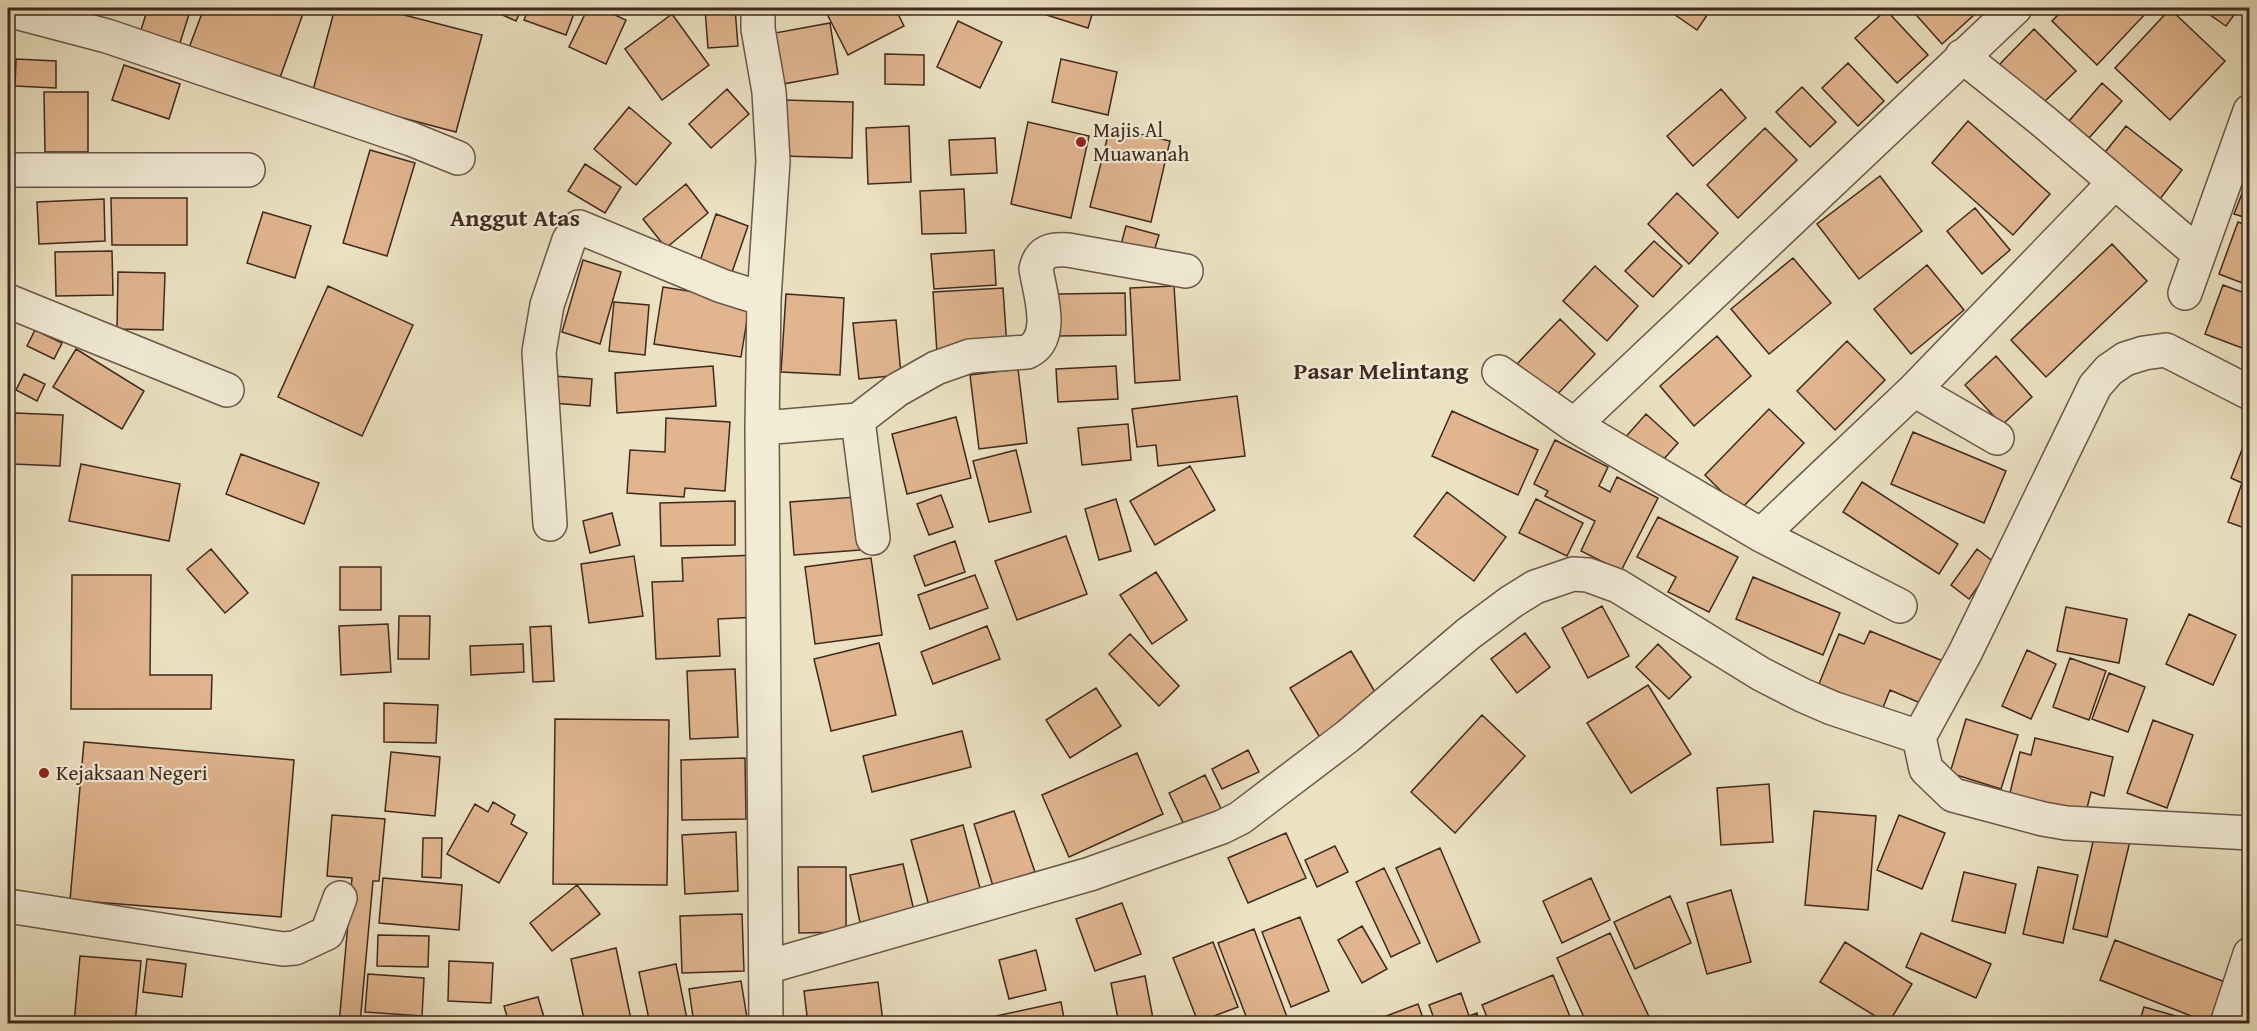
<svg xmlns="http://www.w3.org/2000/svg" width="2257" height="1031" viewBox="0 0 2257 1031" font-family="'Gentium Book Plus',serif">
<style>
.building{fill:#e1b68f;stroke:#3f291f;stroke-width:1.5}
.lines{fill:none;stroke-linecap:round;stroke-linejoin:round}
.minor-casing{stroke:#6a5748;stroke-width:36}
.minor{stroke:#f2ecd7;stroke-width:33}
.poi-dot{fill:#8f2418;stroke:#f2ecd7;stroke-width:2}
.labels{text-anchor:middle;stroke-width:4.5;stroke-linejoin:round;paint-order:stroke}
.poi-label{font-size:21px;fill:#3f291f;stroke:#f2ecd7;text-anchor:start}
.quarter-label{font-size:24px;font-weight:bold;fill:#3f291f;stroke:#f2ecd7}
</style>
<rect width="100%" height="100%" fill="#ebe2c2"/>
<filter id="stains"><feTurbulence type="fractalNoise" baseFrequency=".00333" numOctaves="4"/><feColorMatrix values="0 0 0 0 .2 0 0 0 0 .09 0 0 0 0 .02 0 0 0 .5 -.17"/></filter>
<radialGradient id="worn" r=".72"><stop offset=".6" stop-color="#630" stop-opacity="0"/><stop offset="1" stop-color="#630" stop-opacity=".3"/></radialGradient>
<!-- building -->
<path class="building" d="M106,8H127L125,14Z
M148,8H191L178,49L139,36Z
M204,8H305L277,86L187,53Z
M335,8H377L482,35L456,132L312,94Z
M487,8H522L516,21Z
M529,8H576L566,35L524,20Z
M588,8H600L626,20L606,64L569,47Z
M735,8L738,46L708,48L705,9Z
M824,8H895L904,26L848,55Z
M1038,8H1094L1088,28L1037,12Z
M1665,8H1712L1697,30Z
M1910,8H1968L1974,15L1942,44Z
M2065,8H2146L2149,10L2097,65L2052,21Z
M2200,8H2239L2226,26Z
M2170,9L2225,61L2170,120L2115,68Z
M1886,10L1928,55L1897,83L1855,38Z
M672,14L709,65L662,100L625,49Z
M958,21L1002,42L980,88L937,67Z
M830,23L838,74L783,84L775,33Z
M2034,29L2076,71L2038,108L1997,67Z
M885,54L924,55V85L885,84Z
M16,59L56,61V88L15,86Z
M1061,59L1117,72L1108,115L1052,102Z
M1848,63L1884,101L1858,126L1822,88Z
M124,65L180,84L169,119L112,100Z
M2102,83L2122,101L2089,138L2069,121Z
M1802,87L1836,122L1810,147L1776,112Z
M727,89L749,114L711,148L689,124Z
M1721,89L1746,118L1693,166L1667,136Z
M44,92H88V152H45Z
M783,100L853,102L852,158L782,156Z
M629,107L671,143L636,185L594,149Z
M1968,121L2050,194L2013,235L1932,163Z
M1028,122L1089,136L1071,218L1011,204Z
M909,126L911,182L868,184L866,128Z
M2126,126L2182,170L2154,207L2098,161Z
M1110,127L1170,141L1151,222L1090,207Z
M1765,128L1797,160L1738,218L1707,185Z
M995,138L997,173L951,175L949,140Z
M370,150L415,163L387,256L343,243Z
M585,164L621,187L605,213L568,191Z
M2250,173V219L2234,214Z
M1880,176L1922,231L1859,279L1817,224Z
M686,184L708,213L666,248L643,219Z
M964,189L966,233L922,234L920,191Z
M1677,193L1718,233L1689,264L1648,224Z
M111,198H187V245H112Z
M104,199L105,241L39,244L37,202Z
M1975,208L2010,250L1982,274L1947,231Z
M263,212L311,226L295,278L247,263Z
M716,214L748,226L731,275L699,264Z
M2238,222L2250,226V286L2219,274Z
M1126,226L1159,235L1151,261L1119,252Z
M1654,241L1682,266L1653,297L1625,271Z
M2112,244L2147,281L2046,377L2011,340Z
M994,250L996,285L934,289L931,254Z
M112,251L113,295L56,296L55,252Z
M1793,258L1831,303L1769,354L1731,309Z
M583,260L621,272L600,344L562,332Z
M1927,265L1964,310L1911,354L1874,309Z
M1595,266L1638,306L1607,341L1563,301Z
M118,272L165,273L163,330L117,329Z
M2223,285L2250,295V351L2205,334Z
M328,286L413,325L362,436L278,397Z
M1174,286L1180,380L1135,383L1130,288Z
M663,287L750,301L741,357L654,344Z
M1003,288L1007,348L937,353L933,292Z
M1125,293L1126,335L1058,336L1057,294Z
M786,294L844,298L840,375L781,372Z
M614,302L649,305L645,355L609,351Z
M1560,319L1595,354L1553,399L1517,364Z
M896,320L901,375L859,379L853,323Z
M35,330L62,343L54,359L27,346Z
M1717,336L1751,376L1694,426L1660,386Z
M1847,341L1885,380L1835,430L1797,391Z
M76,349L144,391L122,429L53,387Z
M1996,356L2032,397L2002,425L1965,385Z
M713,366L716,406L617,413L615,373Z
M1116,366L1118,399L1058,402L1056,369Z
M1018,369L1027,443L979,449L970,375Z
M24,374L45,384L37,401L16,390Z
M554,376L592,379L590,406L552,403Z
M1237,396L1245,456L1158,466L1156,445L1137,447L1132,409Z
M1769,409L1804,443L1740,510L1705,475Z
M1452,411L1538,450L1518,495L1432,456Z
M15,413L63,415L60,466L13,464Z
M1646,414L1678,443L1655,469L1623,440Z
M956,417L971,478L907,494L892,434Z
M666,418L730,422L725,491L685,488L684,497L627,493L630,450L665,452Z
M1128,424L1131,460L1082,465L1078,428Z
M2250,429V530L2228,522L2242,483L2231,478Z
M1913,432L2006,471L1984,523L1891,484Z
M1555,440L1608,467L1599,486L1610,492L1617,477L1658,498L1621,571L1581,551L1595,521L1545,496L1548,491L1534,484Z
M1016,450L1031,512L989,522L973,461Z
M241,454L319,483L304,524L226,494Z
M81,464L180,484L169,541L69,521Z
M1190,466L1215,510L1155,545L1130,501Z
M1862,482L1958,544L1939,574L1843,512Z
M1447,492L1506,537L1474,581L1414,536Z
M941,495L953,527L929,535L917,504Z
M856,497L860,550L794,555L790,502Z
M1116,499L1131,551L1099,560L1085,509Z
M1536,499L1583,523L1567,556L1519,533Z
M735,501V545L661,546L660,503Z
M612,513L620,545L590,553L583,521Z
M1658,517L1738,557L1709,612L1668,592L1676,577L1637,557Z
M1066,536L1087,594L1017,620L995,561Z
M955,541L965,572L925,586L914,556Z
M211,549L248,593L225,613L187,569Z
M1977,549L1995,563L1969,599L1951,585Z
M756,555L758,617L718,619L720,656L656,659L652,582L683,581L682,558Z
M634,556L643,616L589,623L581,564Z
M871,558L882,635L815,644L805,567Z
M340,567H381V610H340Z
M1156,572L1187,620L1152,644L1120,595Z
M72,575H151L150,675H212L211,709H71Z
M975,575L988,608L930,629L918,595Z
M1753,577L1840,613L1823,655L1736,619Z
M1602,606L1629,656L1588,678L1562,628Z
M2066,607L2127,619L2119,663L2057,651Z
M2189,614L2236,635L2213,685L2166,664Z
M399,616H430L429,659H398Z
M388,624L391,672L341,675L339,626Z
M551,626L554,681L533,682L530,627Z
M987,626L1000,659L933,684L921,652Z
M1870,631L1943,661L1925,705L1890,690L1882,710L1819,684L1839,634L1864,644Z
M1525,633L1550,667L1517,693L1491,659Z
M1130,634L1179,686L1159,706L1109,654Z
M879,643L896,715L831,731L814,659Z
M523,644L524,672L471,675L470,646Z
M1658,644L1691,677L1669,699L1636,667Z
M2027,650L2056,664L2031,719L2002,706Z
M1351,651L1382,704L1322,741L1290,688Z
M2070,658L2106,671L2089,720L2053,707Z
M735,669L738,737L690,739L687,671Z
M2109,673L2145,687L2128,732L2092,719Z
M1648,685L1691,754L1631,793L1587,723Z
M1096,688L1121,726L1070,758L1046,720Z
M384,703L438,705L436,743L384,742Z
M1482,715L1525,756L1455,833L1411,792Z
M555,719L669,720L667,885L553,884Z
M1966,719L2018,735L2001,789L1950,773Z
M2153,720L2193,735L2167,808L2127,793Z
M962,731L971,767L872,792L863,756Z
M2035,738L2113,757L2104,796L2091,792L2085,816L2009,797L2020,752L2031,755Z
M84,742L294,760L281,917L70,900Z
M1248,750L1259,772L1222,789L1212,769Z
M391,752L440,757L435,816L385,811Z
M1137,753L1163,814L1069,857L1042,795Z
M745,758L746,819L682,820L681,760Z
M1205,775L1225,817L1189,835L1169,793Z
M1769,784L1773,842L1721,845L1717,788Z
M2250,784V801L2244,799Z
M493,802L515,815L511,824L527,833L499,883L447,854L475,804L488,812Z
M1014,811L1035,872L993,886L974,824Z
M1814,811L1876,816L1868,910L1805,905Z
M332,815L385,819L379,881H373L360,1024H339L352,878L327,876Z
M1899,815L1945,833L1922,889L1877,870Z
M963,825L983,899L931,913L911,840Z
M736,832L738,891L685,894L682,835Z
M1286,833L1306,878L1248,903L1228,858Z
M2095,833L2130,841L2107,937L2073,929Z
M423,838H442L441,878L422,877Z
M1335,846L1348,872L1317,887L1305,860Z
M1440,848L1480,942L1437,962L1396,868Z
M903,864L915,915L861,927L850,875Z
M798,867H846V932L799,933Z
M2038,867L2078,875L2063,943L2023,934Z
M1384,868L1420,943L1391,957L1356,882Z
M1964,872L2016,884L2005,933L1952,921Z
M383,878L462,885L459,930L379,923Z
M1591,878L1610,920L1562,943L1543,901Z
M577,885L600,914L552,951L530,923Z
M1731,890L1751,962L1707,974L1687,903Z
M1670,896L1691,943L1635,969L1614,922Z
M1122,903L1141,954L1095,971L1076,919Z
M742,914L744,971L682,973L680,916Z
M1300,917L1329,991L1291,1007L1262,932Z
M1362,926L1387,969L1362,983L1338,940Z
M1254,929L1287,1017L1269,1024H1249L1218,943Z
M1610,933L1651,1021L1646,1024H1587L1557,958Z
M1921,933L1991,964L1976,998L1906,967Z
M378,935L429,936L428,967L377,966Z
M2115,940L2225,982L2209,1023L2100,980Z
M1213,942L1238,1007L1198,1022L1173,958Z
M1845,942L1912,984L1888,1024L1820,982Z
M616,948L632,1024H585L571,959Z
M1036,950L1046,990L1009,999L999,960Z
M80,956L141,961L135,1024H74Z
M147,959L186,964L182,997L143,992Z
M449,961L493,963L491,1003L448,1001Z
M676,964L688,1024H650L639,972Z
M368,974L424,978L422,1016L365,1012Z
M1553,975L1573,1024H1490L1482,1005Z
M1145,976L1154,1024H1119L1111,983Z
M741,981L748,1024H694L689,989Z
M878,982L883,1022L808,1024L804,991Z
M1461,993L1469,1016L1477,1013L1480,1024H1436L1429,1005Z
M538,997L546,1024H509L504,1006Z
M1061,1002L1065,1024H992L991,1017Z
M1418,1004L1425,1024H1365Z
M2144,1007L2190,1020L2189,1024H2139Z"/>
<g class="lines">
<defs>
<path id="minor" d="M758,8V29L769,92L773,161L764,299L762,428L766,1024
M8,10L107,36L411,139L458,158
M1962,56L2043,121L2198,253
M8,170H248
M2185,293L2250,111
M8,301L227,390
M1499,372L1574,425
M1914,390L1997,438
M2250,393L2166,350L2144,353L2125,359L2109,370L2095,386L1965,653L1919,737L1926,769L1953,795L2043,819L2066,823L2250,833
M858,420L873,538
M762,428L858,420L897,390L936,368L970,356L1027,352C1056,339 1040,294 1036,269C1040,251 1051,249 1068,250L1186,271
M550,524L539,352L547,305L569,240L579,227L722,286L764,299
M1761,535L1914,390L2114,183
M1900,606L1761,535L1574,425L2015,8
M8,906L283,949L295,948L327,933L340,898
M767,967L1090,874L1222,827L1240,818L1348,736L1468,634L1511,602L1535,587L1573,574L1588,575L1618,586L1761,674L1802,695L1832,708L1919,737
M2227,1024L2250,954"/>
</defs>
<!-- minor casing -->
<use href="#minor" class="minor-casing"/>
<!-- minor -->
<use href="#minor" class="minor"/>
</g>
<!-- markers -->
<g class="poi-dot">
<circle cx="1081" cy="142" r="6"/>
<circle cx="44" cy="773" r="6"/>
</g>
<g class="labels">
<!-- poi labels -->
<g class="poi-label">
<text x="1093" y="137">Majis Al<tspan x="1093" dy="24">Muawanah</tspan></text>
<text x="56" y="780">Kejaksaan Negeri</text>
</g>
<!-- quarter labels -->
<g class="quarter-label">
<text x="515" y="226">Anggut Atas</text>
<text x="1381" y="379">Pasar Melintang</text>
</g>
</g>
<!-- margin -->
<rect width="2257" height="1031" fill="none" stroke="#ebe2c2" stroke-width="30"/>
<rect x="9" y="9" width="2239" height="1013" fill="none" stroke="#3f291f" stroke-width="3"/>
<rect x="15" y="15" width="2227" height="1001" fill="none" stroke="#3f291f" stroke-width="1.5"/>
<rect width="100%" height="100%" filter="url(#stains)"/>
<rect width="100%" height="100%" fill="url(#worn)"/>
</svg>
